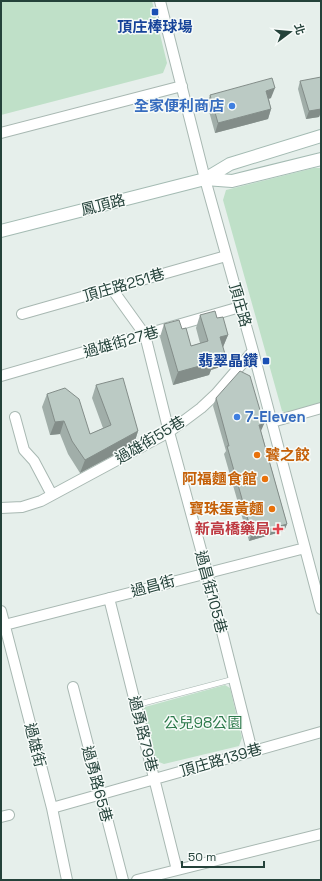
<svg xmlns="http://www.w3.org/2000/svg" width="322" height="881" viewBox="0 0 322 881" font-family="'Space Grotesk','Noto Sans TC',sans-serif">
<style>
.green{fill:#bfe0c8}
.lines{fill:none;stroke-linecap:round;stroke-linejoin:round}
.lane-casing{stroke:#a8b8b2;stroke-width:6}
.street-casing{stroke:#a8b8b2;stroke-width:12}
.secondary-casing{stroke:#a4bbb3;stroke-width:14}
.lane{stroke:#fff;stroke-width:5}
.street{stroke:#fff;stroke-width:10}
.secondary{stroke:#fff;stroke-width:12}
.wall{fill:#a1aea9}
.shaded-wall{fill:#838d89}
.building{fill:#bbcac4;stroke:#838d89}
.transit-dot{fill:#1a4fb4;stroke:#f7fbf9;stroke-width:1.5}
.shop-dot{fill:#3f7fe0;stroke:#f7fbf9;stroke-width:1.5}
.food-dot{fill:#e8710a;stroke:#f7fbf9;stroke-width:1.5}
.health-dot{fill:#e0444e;stroke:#f7fbf9;stroke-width:1.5}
.labels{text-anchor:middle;stroke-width:3;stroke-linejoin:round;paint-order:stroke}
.transit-label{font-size:15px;font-weight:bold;fill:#164399;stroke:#f7fbf9}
.shop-label{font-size:15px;font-weight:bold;fill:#366cbe;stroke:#f7fbf9;text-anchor:end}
.street-label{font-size:15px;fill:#24423a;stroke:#f7fbf9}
.food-label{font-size:15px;font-weight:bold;fill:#c56008;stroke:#f7fbf9;text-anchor:end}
.health-label{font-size:15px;font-weight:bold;fill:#be3a42;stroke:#f7fbf9;text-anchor:end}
.park-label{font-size:15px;fill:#2d7a4b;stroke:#f7fbf9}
</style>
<rect width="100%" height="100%" fill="#e6efeb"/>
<!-- green -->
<path class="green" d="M1,1H152L167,63L163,73L1,115Z
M314,168H321V407L291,415L282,411L223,200L226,190Z
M225,685L230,688L242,738L239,746L164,764L154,760L141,711L145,707Z"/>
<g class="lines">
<defs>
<path id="lane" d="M136,705L234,679"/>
<path id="street" d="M160,1L205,179L253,351L321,609
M1,133L182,86
M112,289L145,335L169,432L207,572L252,751
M22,314L226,256
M1,376L240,307
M15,417L24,450L34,461L52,495
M272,422L321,408
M1,508L22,507L41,501L169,432L201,408L216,394L253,351
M109,598L177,870
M1,611L52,808L67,880
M1,626L305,548
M73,687L123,880
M52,808L321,732
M1,817L9,815
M137,880L321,834"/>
<path id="secondary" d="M205,179L232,181L321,159
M1,231L205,179L230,164L321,136"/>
</defs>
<!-- lane casing -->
<use href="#lane" class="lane-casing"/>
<!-- street casing -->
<use href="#street" class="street-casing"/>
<!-- secondary casing -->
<use href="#secondary" class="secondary-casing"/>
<!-- lane -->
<use href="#lane" class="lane"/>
<!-- street -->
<use href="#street" class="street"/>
<!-- secondary -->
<use href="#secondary" class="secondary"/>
</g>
<!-- wall -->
<path class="wall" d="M300,81L321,112L319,117L306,119L298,89Z
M210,95L271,98L269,99L271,109L268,119L215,133L207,104Z
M200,315L217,318L228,335L223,347V348L220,367L211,370L209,375L173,385L160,337L164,324L182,329L191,346L200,343L196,328Z
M96,385L138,431L134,444L80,473L68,454L60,434L50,435L42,407L47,394L90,434L103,428L92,398Z
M216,398L261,431L287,524L284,531L249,541L224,454L226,451L213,406Z"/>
<!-- shaded-wall -->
<path class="shaded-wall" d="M275,88L271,98L263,100L266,91Z
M321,105V112L319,117L306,119L309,111Z
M271,109L268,119L215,133L218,123Z
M228,335L223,347L215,350L220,337Z
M225,354L220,367L211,370L209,375L173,385L178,372L212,358Z
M64,421L60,434L50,435L55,422Z
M264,424L261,431L259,425Z
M138,431L134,444L80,473L85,460Z
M287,524L284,531L249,541L252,534Z"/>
<!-- building -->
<path class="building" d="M321,77V109L309,111L300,81Z
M272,78L275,88L266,91L271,109L218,123L210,95Z
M215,311L217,318L223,317L228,335L220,337L225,354L212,358L214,362L178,372L164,324L179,320L182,329L186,328L191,346L208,341L200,315Z
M240,371L250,376L264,424L259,425L287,524L252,534L227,446H229L216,398Z
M123,378L138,431L85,460L72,441L64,421L55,422L47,394L65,388L79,399L90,434L111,425L96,385Z"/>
<!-- markers -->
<g class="transit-dot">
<rect x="151" y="8" width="8" height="8" rx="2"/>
<rect x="262" y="357" width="8" height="8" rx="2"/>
</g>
<g class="shop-dot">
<circle cx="232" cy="106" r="4"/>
<circle cx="237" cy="417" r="4"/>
</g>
<g class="food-dot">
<circle cx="257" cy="455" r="4"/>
<circle cx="265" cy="479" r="4"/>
<circle cx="272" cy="509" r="4"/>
</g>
<path class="health-dot" d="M276 523h4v4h4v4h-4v4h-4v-4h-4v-4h4z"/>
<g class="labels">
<!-- transit labels -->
<g class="transit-label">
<text x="155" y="32">頂庄棒球場</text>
<text x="258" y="366" text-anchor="end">翡翠晶鑽</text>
</g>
<!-- shop labels -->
<g class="shop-label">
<text x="224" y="111">全家便利商店</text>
<text x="245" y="422" text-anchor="start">7-Eleven</text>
</g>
<!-- street labels -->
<g class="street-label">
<text transform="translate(103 205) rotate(-14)" y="5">鳳頂路</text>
<text transform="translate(124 285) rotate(-16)" y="5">頂庄路251巷</text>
<text transform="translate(240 305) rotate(74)" y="5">頂庄路</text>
<text transform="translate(121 342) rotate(-16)" y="5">過雄街27巷</text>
<text transform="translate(150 440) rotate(-31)" y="5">過雄街55巷</text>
<text transform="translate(153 586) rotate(-15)" y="5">過昌街</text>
<text transform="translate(211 592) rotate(75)" y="5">過昌街105巷</text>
<text transform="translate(143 734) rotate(76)" y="5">過勇路79巷</text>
<text transform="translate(35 745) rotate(76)" y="5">過雄街</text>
<text transform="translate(221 760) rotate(-16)" y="5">頂庄路139巷</text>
<text transform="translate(97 784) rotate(75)" y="5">過勇路65巷</text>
</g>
<!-- food labels -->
<g class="food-label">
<text x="265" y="460" text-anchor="start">饕之餃</text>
<text x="257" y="484">阿福麵食館</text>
<text x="264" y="514">寶珠蛋黃麵</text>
</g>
<!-- health labels -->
<g class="health-label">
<text x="270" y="534">新高橋藥局</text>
</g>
<!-- park labels -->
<g class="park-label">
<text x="203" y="728">公兒98公園</text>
</g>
</g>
<!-- border -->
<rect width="322" height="881" fill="none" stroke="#24423a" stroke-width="4"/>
<!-- north arrow -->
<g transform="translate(290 32) rotate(74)" stroke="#f7fbf9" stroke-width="3" paint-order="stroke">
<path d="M0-3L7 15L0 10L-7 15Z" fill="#24423a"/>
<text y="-6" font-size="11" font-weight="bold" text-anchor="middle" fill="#24423a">北</text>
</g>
<!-- scale -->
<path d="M182 861v6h82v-6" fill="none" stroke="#24423a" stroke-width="2"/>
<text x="188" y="861" font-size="12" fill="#24423a" stroke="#f7fbf9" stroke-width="3" paint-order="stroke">50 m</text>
</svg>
